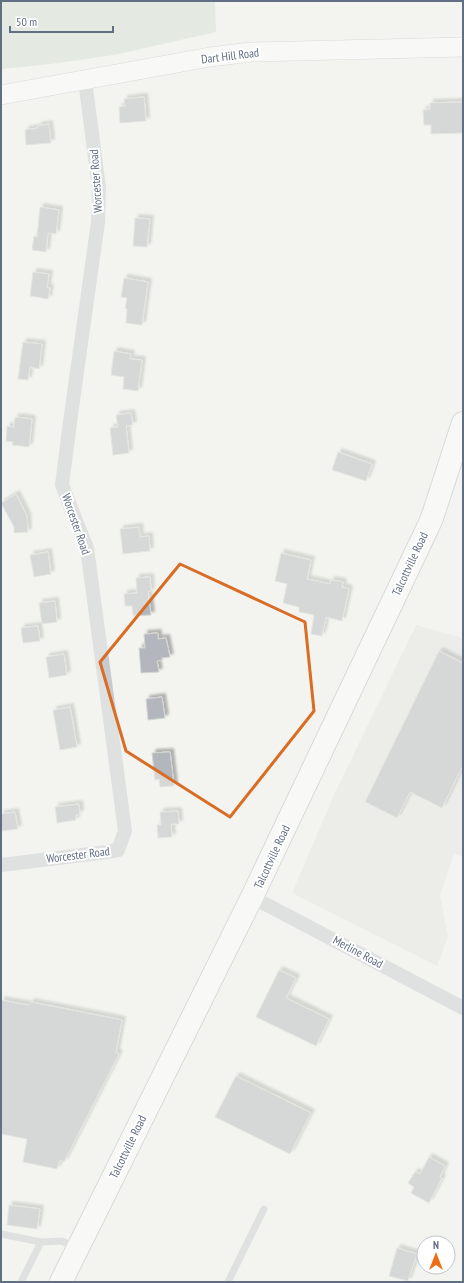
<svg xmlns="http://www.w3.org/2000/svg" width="464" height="1283" viewBox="0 0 464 1283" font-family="'PT Sans Narrow',sans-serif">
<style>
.built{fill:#e4e5e3}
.park{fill:#d3dcd0}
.building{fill:#b3b7bd;stroke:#d5d5d2;filter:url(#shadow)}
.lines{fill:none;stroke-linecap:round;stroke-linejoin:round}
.secondary-casing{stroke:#b8bbc0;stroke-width:20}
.primary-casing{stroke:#b8bbbf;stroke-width:24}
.service{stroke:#c8cace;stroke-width:7}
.minor{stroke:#c8cace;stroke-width:14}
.secondary{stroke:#fff;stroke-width:19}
.primary{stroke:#fff;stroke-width:22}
.marked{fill:none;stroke:#da6d26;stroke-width:3;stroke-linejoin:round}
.labels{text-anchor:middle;stroke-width:4;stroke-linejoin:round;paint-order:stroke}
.street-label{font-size:12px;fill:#616e83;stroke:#fff}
</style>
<defs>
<filter id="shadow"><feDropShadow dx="3.5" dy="-3.5" stdDeviation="1" flood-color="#0004"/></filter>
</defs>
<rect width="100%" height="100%" fill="#f3f4ef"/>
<!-- built -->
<path class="built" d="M416,625L463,638V856L454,854L440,895L448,936L437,966L292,893L333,797Z"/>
<!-- park -->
<path class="park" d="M1,1H215L216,32L114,55L51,64L1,69Z"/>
<!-- building -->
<path class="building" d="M144,97L146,121L120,123L119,107L125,106L124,99Z
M463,102V133L431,134V125H424L423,110L430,109V103Z
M49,124L51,143L26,145L25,130L38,128V126Z
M40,207L59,210L56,234L48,233L46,252L32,250L34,236L37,237Z
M135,218L150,219L147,247L133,246Z
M33,272L49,274L47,288H50L48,299L30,296Z
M124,278L148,282L142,325L126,323L127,309L125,308L127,298L121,297Z
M23,342L42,344L39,369L30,367L28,380L18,379Z
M114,351L131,354L130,359L142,360L138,391L123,389L124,377L111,375Z
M131,413L133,425L126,426L129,453L113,455L110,428L118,427L116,415Z
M15,417L32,419L29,447L12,445L13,442L6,441L7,426L14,427Z
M338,452L372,464L366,481L332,470Z
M16,494L27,516L28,532L14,533V527L1,503Z
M139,527L140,537L149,536L150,551L123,554L120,529Z
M48,552L51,574L34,577L30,555Z
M281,553L311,560L307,579L330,584L331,580L343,582L342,587L349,589L342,621L326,617L322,636L311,634L314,615L299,612V607L283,603L287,584L275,581Z
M150,577L151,591L148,592L151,615L133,616L132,606H125L124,594L137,593L136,578Z
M55,601L57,622L42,624L39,603Z
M38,626L40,641L23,643L21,628Z
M158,633V639L166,638L170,657L162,658V660L157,661L159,672L141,673L139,648H145L144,634Z
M439,651L463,663V765L442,808L410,792L397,818L365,802Z
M64,654L67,675L49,678L46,657Z
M162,697L165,718L148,720L146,699Z
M70,707L77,747L60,750L53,710Z
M170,752L174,786L160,787L159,779L155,780L152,753Z
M79,804L80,814L76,815V820L57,823L55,807Z
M178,811L179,824H171L172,837L158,838L157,825H161L160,812Z
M15,812L18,829L1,831V814Z
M279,970L296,978L286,998L329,1019L316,1046L256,1017Z
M1,1000L28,1005L31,1002L122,1020L116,1052L119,1054L64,1162L60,1160L57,1169L23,1162L27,1139L1,1134Z
M236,1076L311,1113L290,1154L215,1117Z
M429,1157L445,1166L440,1177L442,1178L429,1203L411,1193L414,1187L408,1183L415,1172L420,1174Z
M9,1205L40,1209L37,1229L7,1225Z
M397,1248L417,1254L408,1281L389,1276Z"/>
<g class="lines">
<defs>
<path id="secondary" d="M1,95L210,57L251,52L463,47"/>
<path id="primary" d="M61,1282L252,897L428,527L432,518L463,423"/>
</defs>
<!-- secondary casing -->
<use href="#secondary" class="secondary-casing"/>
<!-- primary casing -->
<use href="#primary" class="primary-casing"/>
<!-- service -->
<path class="service" d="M1,1234L41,1242L62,1241L76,1248
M21,1282L41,1242
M228,1282L264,1209"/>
<!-- minor -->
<path class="minor" d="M1,865L107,852L118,850L125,831L87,548L62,485L70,422L98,222L99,188L85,80
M252,897L463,1008"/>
<!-- secondary -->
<use href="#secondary" class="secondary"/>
<!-- primary -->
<use href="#primary" class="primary"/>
</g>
<!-- marked area -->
<path d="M0 0H464V1283H0ZM180,564L305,622L314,711L230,817L126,751L100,662Z" fill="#f3f4ef" fill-opacity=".55" fill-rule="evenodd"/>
<path class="marked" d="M180,564L305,622L314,711L230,817L126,751L100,662Z"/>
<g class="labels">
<!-- street labels -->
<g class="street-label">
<text transform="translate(230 56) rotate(-7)" y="4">Dart Hill Road</text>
<text transform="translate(96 181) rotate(-94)" y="4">Worcester Road</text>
<text transform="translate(76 524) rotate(71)" y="4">Worcester Road</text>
<text transform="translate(410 564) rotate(-65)" y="4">Talcottville Road</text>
<text transform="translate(78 855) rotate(-7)" y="4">Worcester Road</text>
<text transform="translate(272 857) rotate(-65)" y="4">Talcottville Road</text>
<text transform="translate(358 952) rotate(28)" y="4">Merline Road</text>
<text transform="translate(128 1147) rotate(-64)" y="4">Talcottville Road</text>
</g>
</g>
<!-- border -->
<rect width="464" height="1283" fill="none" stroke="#616e83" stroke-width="4"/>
<!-- north arrow -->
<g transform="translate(436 1255)"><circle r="19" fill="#ffffff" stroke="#c0c5cd"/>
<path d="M0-3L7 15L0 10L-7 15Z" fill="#ef6d15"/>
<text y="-6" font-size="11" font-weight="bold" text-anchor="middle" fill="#616e83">N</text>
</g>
<!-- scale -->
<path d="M10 26v6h103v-6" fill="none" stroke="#616e83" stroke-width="2"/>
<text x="16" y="26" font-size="12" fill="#616e83" stroke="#ffffff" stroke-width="3" paint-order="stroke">50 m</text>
</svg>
